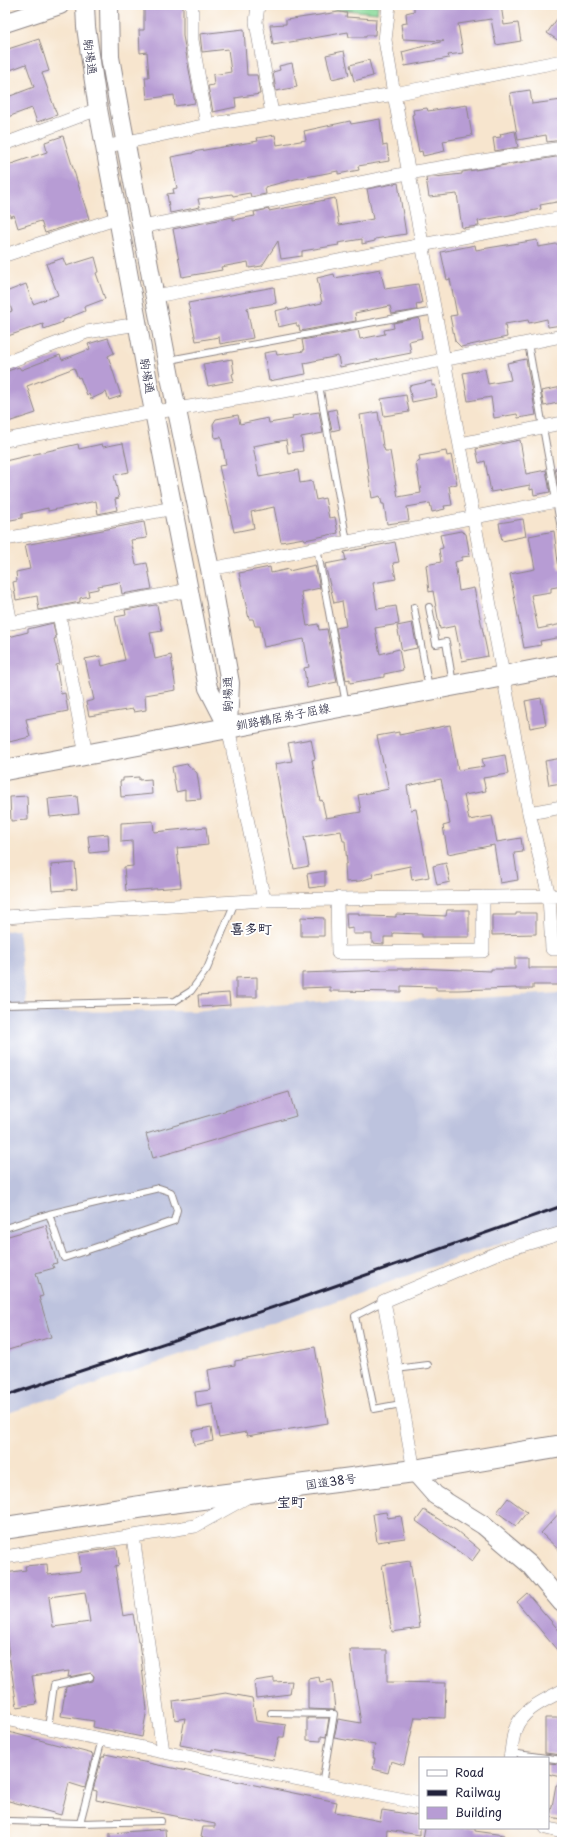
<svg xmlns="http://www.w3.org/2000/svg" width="567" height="1847" viewBox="0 0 567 1847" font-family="'Playpen Sans','Klee One',sans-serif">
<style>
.industrial{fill:#bdc3de}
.green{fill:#89d999;stroke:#567e6a}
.building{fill:#b79cd4;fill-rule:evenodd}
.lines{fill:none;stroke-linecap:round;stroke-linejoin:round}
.lane-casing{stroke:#8c8484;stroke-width:8}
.street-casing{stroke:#8c8484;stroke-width:14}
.secondary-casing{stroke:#8c8484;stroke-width:20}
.primary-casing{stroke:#8c8484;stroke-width:22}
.highway-casing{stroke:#8c8484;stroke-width:24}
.lane{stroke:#fff;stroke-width:6}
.street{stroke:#fff;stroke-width:13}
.secondary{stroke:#fff;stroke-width:18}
.primary{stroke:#fff;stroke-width:20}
.highway{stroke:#fff;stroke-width:22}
.rail{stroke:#22223b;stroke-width:3}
.labels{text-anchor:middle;stroke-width:3.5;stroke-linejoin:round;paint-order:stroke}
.street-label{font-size:12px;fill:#22223b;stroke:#fff}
.quarter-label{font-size:14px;font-weight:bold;fill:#22223b;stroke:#fff}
</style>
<rect width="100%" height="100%" fill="#fff"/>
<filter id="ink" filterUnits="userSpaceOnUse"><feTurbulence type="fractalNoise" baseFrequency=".025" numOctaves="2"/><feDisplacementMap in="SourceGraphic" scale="8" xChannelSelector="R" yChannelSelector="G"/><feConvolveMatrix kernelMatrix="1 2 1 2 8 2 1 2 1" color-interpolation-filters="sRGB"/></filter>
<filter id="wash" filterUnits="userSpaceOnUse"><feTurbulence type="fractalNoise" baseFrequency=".012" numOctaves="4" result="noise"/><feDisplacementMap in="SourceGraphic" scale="16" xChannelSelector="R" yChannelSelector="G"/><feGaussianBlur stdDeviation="0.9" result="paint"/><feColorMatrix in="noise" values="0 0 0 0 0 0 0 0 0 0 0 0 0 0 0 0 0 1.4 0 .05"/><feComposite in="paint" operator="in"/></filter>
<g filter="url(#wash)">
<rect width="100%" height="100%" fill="#f7e5ce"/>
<!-- industrial -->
<path class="industrial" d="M18,930L27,1012L197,1011L329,1001L476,998L562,993V1224L506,1241L182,1355L5,1414V931Z"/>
<!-- green -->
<path class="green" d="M323,5H378L377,13L323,8Z"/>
<g id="blocks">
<!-- building -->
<path class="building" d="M414,5H501L504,25L518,23L521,41L496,45L491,19L458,24L463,53L448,55L449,58L405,66L402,52L444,41L403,39L401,24L407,23L406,13L414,11Z
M144,6H183V36L195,103L175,106L174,95L147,99L145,77H149L147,52L140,53L139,30H144Z
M339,12L347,13L346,17L376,19L375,35H366V37H349L348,32L273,45L270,25L286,24V20Z
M562,12V43L547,33Z
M244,29L247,75H257L260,94L235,98L236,107L213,112L208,86L214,85L213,75L231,72L228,49L202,52L200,34Z
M39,39L49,71L42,73L57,115L37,122L32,108L5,118V98L34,87L26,64L5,72V50Z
M344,51L349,75L332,79L326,55Z
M369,60L373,76L354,81L350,65Z
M292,63L297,87L276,91L273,72L280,70L279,66Z
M530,90L532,104L562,100V140L547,142L546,135L518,140L510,93Z
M467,105L472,136L443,141L445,151L423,156L422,151L419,152L412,115L414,114L413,110L427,108L428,111Z
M380,119L383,146L387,145L389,161L358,166L359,170L338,174V171L295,179L265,187L266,194L251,197L250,193L233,196L232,194L198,199L200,207L170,213L167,194L174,193L173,189L177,188L171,157L193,153V152L258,141L257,138L275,135L277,145L306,140L304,131L350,121L351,124Z
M515,131L518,147L495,151L493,138L501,137L500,134Z
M63,136L89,219L45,233L41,221L18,228L14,215L10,217V214L5,216V166L47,152L45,142Z
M562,156V201L540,205L541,209L478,221L479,226L462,228L457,194L429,197L426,178L462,174V172Z
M398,183L406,234L375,239V241L362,244V239L338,243L339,245L302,251V256L281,259L278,241L262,266L249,268L248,262L221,267L222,270L182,277L173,229L233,217V220L255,216L254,212L269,209V211L335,198L339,225L373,219L367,189Z
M537,240L538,247L562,243V325L548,327L547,319L529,323L528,320L505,324L507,337L461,347L455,341L450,316L457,315L450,279L447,280L441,252L475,245L476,250Z
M95,257L99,272L96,273L105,299L84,307L85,311L63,320V322L44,329L43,324L5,337V314L12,311L6,292L26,284L33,304L58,295L46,264L63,258L66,266Z
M380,269L385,289L418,284L422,303L416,304L417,310L392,314L390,306L355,313L356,321L300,331L299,326H297L296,323L278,327L275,311L288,308L289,310L322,303L317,278L334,274L335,278Z
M274,287L276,303L247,308L253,338L220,344L219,337L196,341L188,303Z
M419,318L422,338L409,341L411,353L340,367L338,356L304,363L306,374L269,381L264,353L276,351L277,355L304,351L302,340L358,330L360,339L385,334L384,330L394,328L393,323Z
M108,338L114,353L108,356L121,396L109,400L106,392L91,399L89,394L87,395L80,377L78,378L74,368L27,386L36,413L5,423V372L19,367L21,370L60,355L62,360L90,349L88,344Z
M232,359L234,373L232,374L234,381L208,386L203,364Z
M526,359L536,415L518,418L517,414L494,418L491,397L468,401L463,373L485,369L488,384L511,380L507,363Z
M432,381V386L435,385L437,397L412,402L409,386Z
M562,387V402L544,406L541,391Z
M406,395L409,412L384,416L381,399Z
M336,409L340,429L332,431L328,411Z
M319,412L323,433L301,437L303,451L288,453L286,440L253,446L259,477L298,470L300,483L312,481L316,500L325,498L329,518L335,517L338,533L305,540L304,538L281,542L274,507L251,512L254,528L234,532L219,466L226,465L221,437L215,438L213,424L216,419L238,415L240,424L268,418L269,423L293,419L292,416Z
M378,412L383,446L385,451H390L398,497L421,493L416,462L420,461L419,456L446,451L447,456L451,455L457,484L449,486L452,505L444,506L445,509L432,512L430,503L407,507L409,521L387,524L384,504H382L380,496L372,498L360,415Z
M520,440L526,474L546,470L550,492L534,495L533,489L530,490V485L491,492L485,461L479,463L476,449Z
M123,443L129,472L114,475L119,498L115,499L117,510L98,514L96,501L48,511V508L22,514V518L5,521V503H9L5,485V461L78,444L79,449L102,444L103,447Z
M562,467V489L559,490L555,468Z
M523,519L526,536L502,541L499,523Z
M144,522L147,538L131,540L136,565L147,563L152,589L122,594L120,582L98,586V589L88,591L89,596L80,598V602L39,610L37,596L16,600L13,582L17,581L16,572L30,569L25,545Z
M461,531L466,534L470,556L462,557V560L455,562L459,591L474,588L488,656L462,661L455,626L440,629L433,591L429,592L426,565L441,562L439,549L443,548L440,535Z
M554,531L559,570H562V586L551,588V592L531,595L538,629L562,624V637L540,641L541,645L524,648L510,574L535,569L529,536Z
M395,542L399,562L393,563L396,579L373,583L377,609L396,606L399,624L375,628L380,654L399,649L403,670L384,674V677L350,683V679L346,680L336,628L346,626L342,601L334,603L325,564L346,560L344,552Z
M315,565L320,588L301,592L307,626L318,624L319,630L327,629L337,682L307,688L304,668L309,667L304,639L264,647L260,626H255L253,619H249L239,573L270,567L271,573L289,569V571Z
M155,605H157L162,631L150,633L155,659L171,655L176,690L145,695L146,710L134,712L133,709L89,716L86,702L94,700L85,659L100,656L102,666L125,660L115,617L126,615L125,610Z
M53,623L56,638L54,639L60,664L56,665L61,694L65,693L68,711L26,719L30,737L9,742V739L5,740V638L28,632V629Z
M412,623L417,648L402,651L397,626Z
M541,698L546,725L530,728L525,701Z
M450,725L458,770L484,766L482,759L505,755L508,774L483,778L486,791L464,795L469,820L492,816L497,842L521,838L523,852L514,853L518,880L500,883L494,845L448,854L443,826L450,824L441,779L407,786L411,810L416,809L429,877L412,880L410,866L372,874L373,877L360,881L346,882L345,864L347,863L345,841H343L341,831L304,837L309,866L294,869L275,764L292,761L288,743L311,739L315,759L312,760L320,801L322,800L326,818L361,812L358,795L389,789L377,736L399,732V735Z
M562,758V783L549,785L545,761Z
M187,764L197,773L201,799L185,800V790L176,792L172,767Z
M139,777V780L151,779L152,794L121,797L120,781H123V778Z
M27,796L28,820L11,821L10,797Z
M77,796L79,814L50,817L48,799Z
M153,821L154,832L206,827L208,845L177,848L181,887L126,891L124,867L133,866L132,841L121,842V823Z
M108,834L109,851L90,853L88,836Z
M75,863L77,889L53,891L51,865Z
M446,863L450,882L437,885L433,866Z
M325,871V886L309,888L307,874Z
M447,910H469V937H422V934L393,933V937H384V944L372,943V934H353V928L347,929L346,913H359V915H370V916L396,917V914L446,916Z
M516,913H536V934L492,935V915H516Z
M301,917L324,918V936H301Z
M515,958H528V968H562V985H533V989H516V988L458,990H436V987L401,986V992L330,991V987L302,988V973L388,970V969H411V968L491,971V969H515Z
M257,977V997H236V978Z
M229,993L230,1005L199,1007L198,995Z
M289,1092L296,1116L153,1158L146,1134Z
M46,1225L57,1263L52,1264L54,1268L36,1273L43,1296L39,1297L51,1337L5,1351V1237Z
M315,1347L328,1423L247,1436L246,1432L219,1437L213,1404L197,1407L195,1392L211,1390L208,1370L235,1365V1361Z
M211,1427L213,1441L194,1445L192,1431Z
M508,1498L527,1512L516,1526L497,1512Z
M424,1510L457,1531L480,1550L472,1561L416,1521Z
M562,1510V1553L541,1533Z
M386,1512L387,1518L401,1516L405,1538L377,1542L373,1514Z
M117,1548L119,1565L115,1566L123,1616L133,1614L138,1642H139L147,1709L142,1737L93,1727L94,1721L61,1716L66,1687L93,1681L94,1676L91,1673L68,1677L69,1671L32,1676L37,1704L17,1707L5,1629V1573L26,1570L25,1566L47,1564L48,1575L81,1571L79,1553ZM85,1592L90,1622L53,1627L49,1597Z
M410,1561L420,1628L392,1632L382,1565Z
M527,1593L562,1634V1656L517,1602Z
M350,1650H387V1682L446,1683L445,1718L415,1717L404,1765L391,1761L388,1773L373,1769L375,1758H373L374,1754H373L375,1745L334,1738L338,1719L361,1723L351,1662Z
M319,1677L320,1682L332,1680L335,1710L308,1709V1679Z
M274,1678V1682L292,1681L290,1694L256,1698L254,1681Z
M226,1693L252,1698L256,1721L286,1725L284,1737H279L274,1760L212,1749V1751L180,1745L185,1718L175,1720L173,1701Z
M307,1718H329L326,1737L321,1736V1741L307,1740Z
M545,1718H562V1755L545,1753Z
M5,1731L93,1754L85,1788L69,1783L61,1815L5,1800Z
M105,1754L337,1802L335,1812L380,1821L382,1810L420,1816V1835L387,1830L386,1842H225L201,1837L203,1827H215V1824L96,1800L97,1791L93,1790L102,1757H104Z
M548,1763L562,1764V1777L548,1774Z
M556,1785H562V1819L550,1817Z
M425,1828H475V1831L504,1835L503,1842H444L423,1838Z
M165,1829L166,1842H110V1833Z"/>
</g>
</g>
<g filter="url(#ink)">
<use href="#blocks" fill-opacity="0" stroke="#8c8484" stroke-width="1"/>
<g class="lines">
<defs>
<path id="lane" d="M528,343L562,534
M169,360L434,311
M319,385L347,542
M317,548L346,704
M414,607L429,688
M429,607L436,644L446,642L453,684
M5,1005L175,1001L191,991L207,969L235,902
M5,1228L49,1214L159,1188L171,1192L177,1210L174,1221L64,1258L49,1214
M384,1301L355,1316L374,1409L401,1404
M396,1369L428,1365
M5,1695L8,1719
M271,1713L334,1714L322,1784
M48,1728L54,1685L90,1677
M511,1753L546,1758
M548,1758L562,1760
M9,1821L80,1823L161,1821
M80,1823L102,1739"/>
<path id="street" d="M192,5V40L207,125
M258,5L256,22L272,114
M389,5L385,40L394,94L529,813L549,896L552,949H562
M5,144L98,109
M104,147L207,125L394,94L562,61
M142,227L408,173L562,148
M5,255L118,218
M156,296L562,218
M5,363L87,332L138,324
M5,440L154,412L177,409L319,385L562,336
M460,444L562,423
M5,539L174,508
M210,569L562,500
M5,593L11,623
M59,614L86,755
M5,624L190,590
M228,727L264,900
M529,813L562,807
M337,898L338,953L483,951V897
M5,917L264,900L562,896
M414,1471L384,1301L502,1251L562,1233
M133,1536L163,1752
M5,1557L195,1526L247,1497
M5,1719L163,1752L420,1803
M510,1758C512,1749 512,1739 515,1730C521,1710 545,1700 562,1691
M546,1828L562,1832"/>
<path id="secondary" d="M85,5L86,27L98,109L148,381L208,688L228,727
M109,5L110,57L120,113L170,377L210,569L230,683L228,725
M5,23L60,5
M414,1471L435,1495L483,1525L529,1564L562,1603"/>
<path id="primary" d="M5,770L562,665"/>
<path id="highway" d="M5,1528L171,1502L414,1471L562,1446"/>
</defs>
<!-- lane casing -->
<use href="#lane" class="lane-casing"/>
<!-- street casing -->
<use href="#street" class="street-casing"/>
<!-- secondary casing -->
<use href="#secondary" class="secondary-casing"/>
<!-- primary casing -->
<use href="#primary" class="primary-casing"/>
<!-- highway casing -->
<use href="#highway" class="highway-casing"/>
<!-- lane -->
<use href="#lane" class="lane"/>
<!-- street -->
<use href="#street" class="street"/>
<!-- secondary -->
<use href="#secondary" class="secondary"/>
<!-- primary -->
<use href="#primary" class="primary"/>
<!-- highway -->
<use href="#highway" class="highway"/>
<!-- rail -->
<path class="rail" d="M5,1396L295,1300L562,1206"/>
</g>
</g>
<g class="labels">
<!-- street labels -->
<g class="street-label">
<text transform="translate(90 57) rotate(82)" y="4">駒場通</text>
<text transform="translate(147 376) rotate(80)" y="4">駒場通</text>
<text transform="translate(228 694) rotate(-91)" y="4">駒場通</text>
<text transform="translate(283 717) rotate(-11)" y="4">釧路鶴居弟子屈線</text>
<text transform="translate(331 1482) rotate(-8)" y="4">国道38号</text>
</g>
<!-- quarter labels -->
<g class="quarter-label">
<text x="251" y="934">喜多町</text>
<text x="291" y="1507">宝町</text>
</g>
</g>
<!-- margin -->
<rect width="567" height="1847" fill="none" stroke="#fff" stroke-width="20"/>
<!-- legend -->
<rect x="419" y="1757" width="130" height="72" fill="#ffffff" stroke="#a7a7b1"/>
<rect x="427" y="1770" width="20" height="6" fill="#ffffff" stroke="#a7a7b1"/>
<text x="455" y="1777" font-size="12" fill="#22223b">Road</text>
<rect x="427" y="1790" width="20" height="6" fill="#22223b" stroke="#a7a7b1"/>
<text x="455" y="1797" font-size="12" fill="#22223b">Railway</text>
<rect x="427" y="1807" width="20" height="12" fill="#b79cd4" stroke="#a7a7b1"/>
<text x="455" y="1817" font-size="12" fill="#22223b">Building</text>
</svg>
